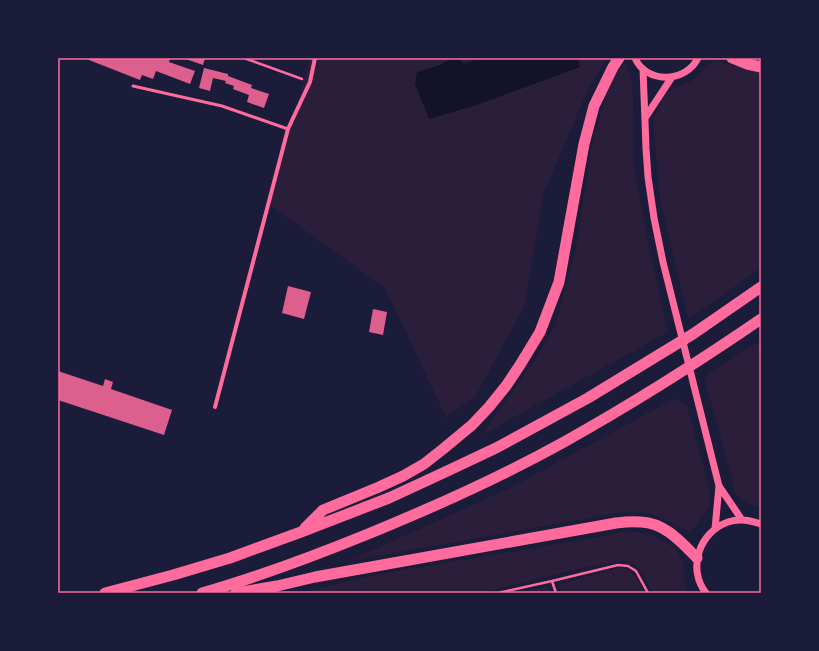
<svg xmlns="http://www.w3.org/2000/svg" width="819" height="651" viewBox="0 0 819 651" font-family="'Fira Sans',sans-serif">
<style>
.green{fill:#2a1e3b}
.water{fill:#12122b}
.building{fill:#dd5f8e}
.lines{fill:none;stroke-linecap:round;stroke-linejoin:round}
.path{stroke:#ff6b9d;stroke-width:2.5}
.service{stroke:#ff6b9d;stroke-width:3}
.minor{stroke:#ff6b9d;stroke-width:4}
.tertiary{stroke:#ff6b9d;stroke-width:7}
.trunk{stroke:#ff6b9d;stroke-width:11}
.neatline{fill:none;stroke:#ff6b9d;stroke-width:1.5}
</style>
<rect width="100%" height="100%" fill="#1b1b3a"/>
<!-- green -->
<path class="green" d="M310,58H606L588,89L543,195L524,307L475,397L446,417L385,288L269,204Z
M714,60L761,73V268L688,319L660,199L653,119L667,93L672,89L692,81Z
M625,62L632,81L633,97L634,166L649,248L668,332L482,435L534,361L555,326L576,249L592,143L611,81Z
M761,340V507L747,503L734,492L732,478L704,377Z
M676,398L687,406L710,491L709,508L691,532C675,525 660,515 643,512C635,511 626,513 617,513L349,561L510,488Z
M630,531L653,535L675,548L682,560L685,582L687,593H653L643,574L635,565L623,561L588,567L479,593H300L373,575L570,542Z
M618,568L627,569L636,577L645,593H561L557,585Z
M547,586L550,589L552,593H516Z"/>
<!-- water -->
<path class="water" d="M453,58H459L464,64L479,58H578L580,67L477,105L429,119L415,84L417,72L437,66Z"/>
<!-- building -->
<path class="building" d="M89,58H170L169,62L195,71L190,84L156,71L153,79L142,75L140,80L89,60Z
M183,58H205L203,65Z
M204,68L228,74V76L252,85L251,88L269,94L264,108L247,102L249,95L233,89L234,86L225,83L226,81L213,78L210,91L199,88Z
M288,286L311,292L304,319L282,313Z
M373,309L387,312L383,335L369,332Z
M58,371L103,386L105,379L113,382L111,389L172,410L164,435L58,400Z"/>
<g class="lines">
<!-- path -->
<path class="path" d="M244,58L302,79
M552,581L556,593
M498,593L552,581L618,565L628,566L636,571L648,593"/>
<!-- service -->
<path class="service" d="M133,86L222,106L288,129"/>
<!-- minor -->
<path class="minor" d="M215,407L288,129L310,82L315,58"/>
<!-- tertiary -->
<path class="tertiary" d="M635,58C646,84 686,83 698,58
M643,69L646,148L648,177L654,218L663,262L719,486L742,520
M645,118L672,77
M715,529L719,486
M706,593C687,569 699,532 728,522C739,518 750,520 761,524"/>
<!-- trunk -->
<path class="trunk" d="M732,58L747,64L761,67
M305,528L323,510L379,487L403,476L424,464L443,449L472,425L489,407L506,386L520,365L540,332L559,282L584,144L594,106L613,67L619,58
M105,593L173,575L230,558L301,532L389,498L443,473L496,448L588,398L693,334L761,287
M202,593C258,577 314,556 368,534C434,507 501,477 564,442C632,404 697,363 761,319
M236,593L277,586L315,577L616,523C624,522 632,521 641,522C665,523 681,542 697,558"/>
</g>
<!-- border -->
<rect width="819" height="651" fill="none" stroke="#1b1b3a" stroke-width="118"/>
<rect x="59" y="59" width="701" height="533" class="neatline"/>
</svg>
